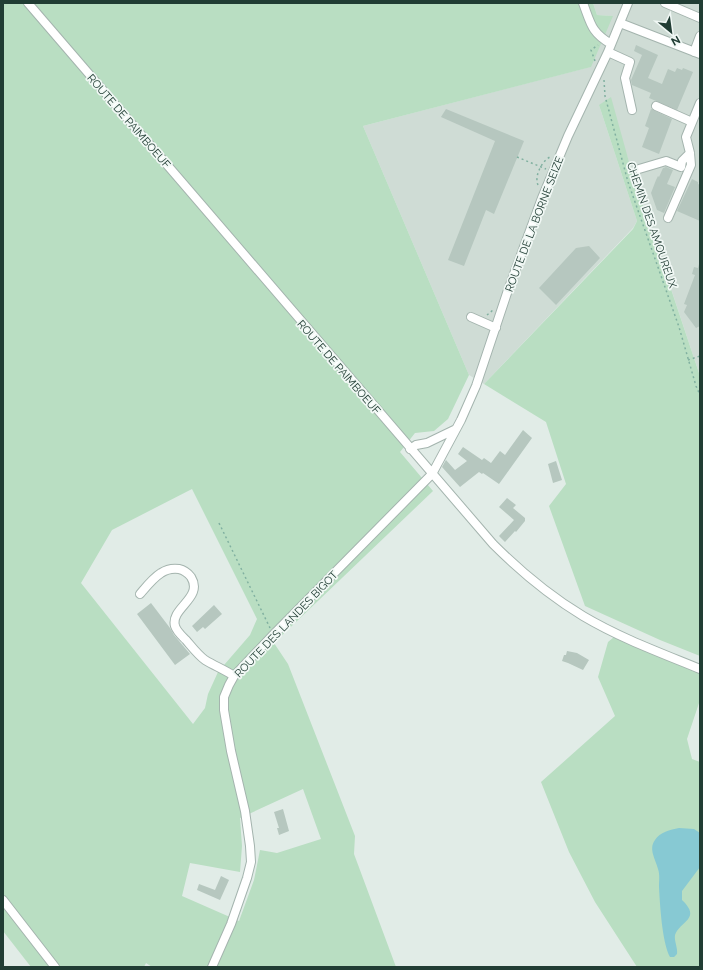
<svg xmlns="http://www.w3.org/2000/svg" width="703" height="970" viewBox="0 0 703 970" font-family="Raleway,sans-serif">
<style>
.built{fill:#cfdcd5}
.green{fill:#b9dec2;fill-rule:evenodd}
.water{fill:#87c9d3}
.building{fill:#b6c7bf}
.lines{fill:none;stroke-linecap:round;stroke-linejoin:round}
.minor-casing{stroke:#a4b4ae;stroke-width:10}
.path{stroke:#80b0a0;stroke-width:1.5;stroke-dasharray:2 3;stroke-linecap:butt}
.minor{stroke:#fff;stroke-width:8}
.labels{text-anchor:middle;stroke-width:3.5;stroke-linejoin:round;paint-order:stroke}
.street-label{font-size:11px;fill:#213d34;stroke:#f1f8f5}
</style>
<rect width="100%" height="100%" fill="#e1ece7"/>
<!-- built -->
<path class="built" d="M593,3H700V376L626,153L599,105L637,221L633,228L484,384L469,375L363,126L590,67L612,16L597,15Z"/>
<!-- green -->
<path class="green" d="M3,3H593L597,15L613,16L591,67L363,126L469,375L448,419L434,431L415,433L400,452L433,491L274,643L288,664L355,836L354,854L396,967H152L146,963L144,967H31L3,931ZM192,489L257,619L250,635L218,672L208,694L205,708L193,724L81,583L112,530ZM303,789L321,839L277,853L260,850L254,880L239,921L182,896L190,863L240,872L242,846L240,818Z
M611,97L631,169L700,376V656L660,640L585,606L549,506L566,484L546,422L484,384L633,229L637,221L599,105Z
M614,637L700,673V700L687,739L692,759L700,762V967H637L595,902L569,852L541,782L615,716L598,677L608,642Z"/>
<!-- water -->
<path class="water" d="M679,828L694,829L700,833V867L682,891V900C702,919 680,921 675,935C674,941 678,948 677,954L674,957H670C662,942 660,905 659,887C659,882 660,874 658,869C656,860 648,849 655,840C660,832 670,830 679,828Z"/>
<!-- building -->
<path class="building" d="M636,45L658,55L648,78L662,84L668,69L675,72L677,68L682,70L683,68L693,72L677,110L649,98L651,93L632,85L631,80L642,55L634,51Z
M446,109L524,141L494,214L486,210L464,266L448,260L495,141L441,117Z
M651,109L672,119L659,154L642,147L649,128L645,126Z
M666,167L673,170L667,184L675,187L664,213L657,210L651,193L656,180L658,176L659,177L663,168Z
M692,179L698,182V184L700,185V221L677,211Z
M589,246L600,258L556,305L539,288L576,248Z
M699,264L700,326L696,328L684,312L687,305L684,304L695,275L692,274L694,267L698,268Z
M523,430L532,438L499,484L483,473L482,474L479,472L460,487L442,467L446,460L455,470L467,461L458,454L463,447L482,460L484,458L491,463L500,451L505,455Z
M556,461L562,480L553,483L548,464Z
M507,498L516,505L513,508L525,518V521L516,532L515,531L505,542L499,536L514,520L499,507Z
M151,603L170,628L174,635L190,654L175,665L137,614Z
M214,605L222,614L205,629L203,627L197,632L192,626Z
M567,651L577,653L589,660L583,670L568,663L562,661L564,655H566Z
M283,809L289,831L279,835L277,828H279L274,812Z
M221,876L229,880L220,900L197,890L199,884L215,890Z"/>
<g class="lines">
<defs>
<path id="minor" d="M28,3L493,544C520,571 550,596 583,616C620,638 661,653 700,669
M583,3C591,24 591,32 611,44
M665,3L700,18
M620,23L700,54
M608,52L630,62L625,78L632,110
M694,52L700,36
M656,106L692,122
M639,169L666,161L681,167L682,161L690,153
M668,218L691,165L690,153L686,137L700,103
M471,317L496,328
M410,449L416,445L427,443L456,429
M140,594C146,587 153,578 161,573C167,569 172,568 179,569C184,570 187,572 191,577C204,598 170,608 175,626C177,632 182,636 186,640C192,647 198,655 205,660C215,666 225,670 234,676
M3,900L55,967
M212,967L231,924L247,878L251,862L250,846L245,811L231,751L224,710V697L229,685L234,676L273,635L432,474L461,420L476,386L507,293L542,198L568,136L608,52L628,3"/>
</defs>
<!-- minor casing -->
<use href="#minor" class="minor-casing"/>
<!-- path -->
<path class="path" d="M595,61L591,50L598,45
M604,80L605,96L628,182L679,327L696,386L700,395
M517,157L546,169
M538,185C534,176 542,161 550,157
M487,315L493,310
M688,360L700,356
M219,523L270,628"/>
<!-- minor -->
<use href="#minor" class="minor"/>
</g>
<g class="labels">
<!-- street labels -->
<g class="street-label">
<text transform="translate(129 121) rotate(49)" y="4">ROUTE DE PAIMBOEUF</text>
<text transform="translate(534 224) rotate(-69)" y="4">ROUTE DE LA BORNE SEIZE</text>
<text transform="translate(652 225) rotate(71)" y="4">CHEMIN DES AMOUREUX</text>
<text transform="translate(339 367) rotate(49)" y="4">ROUTE DE PAIMBOEUF</text>
<text transform="translate(286 624) rotate(-46)" y="4">ROUTE DES LANDES BIGOT</text>
</g>
</g>
<!-- border -->
<rect width="703" height="970" fill="none" stroke="#213d34" stroke-width="8"/>
<!-- north arrow -->
<g transform="translate(671 32) rotate(151)" stroke="#f1f8f5" stroke-width="3" paint-order="stroke">
<path d="M0-3L7 15L0 10L-7 15Z" fill="#213d34"/>
<text y="-6" font-size="11" font-weight="bold" text-anchor="middle" fill="#213d34">N</text>
</g>
</svg>
